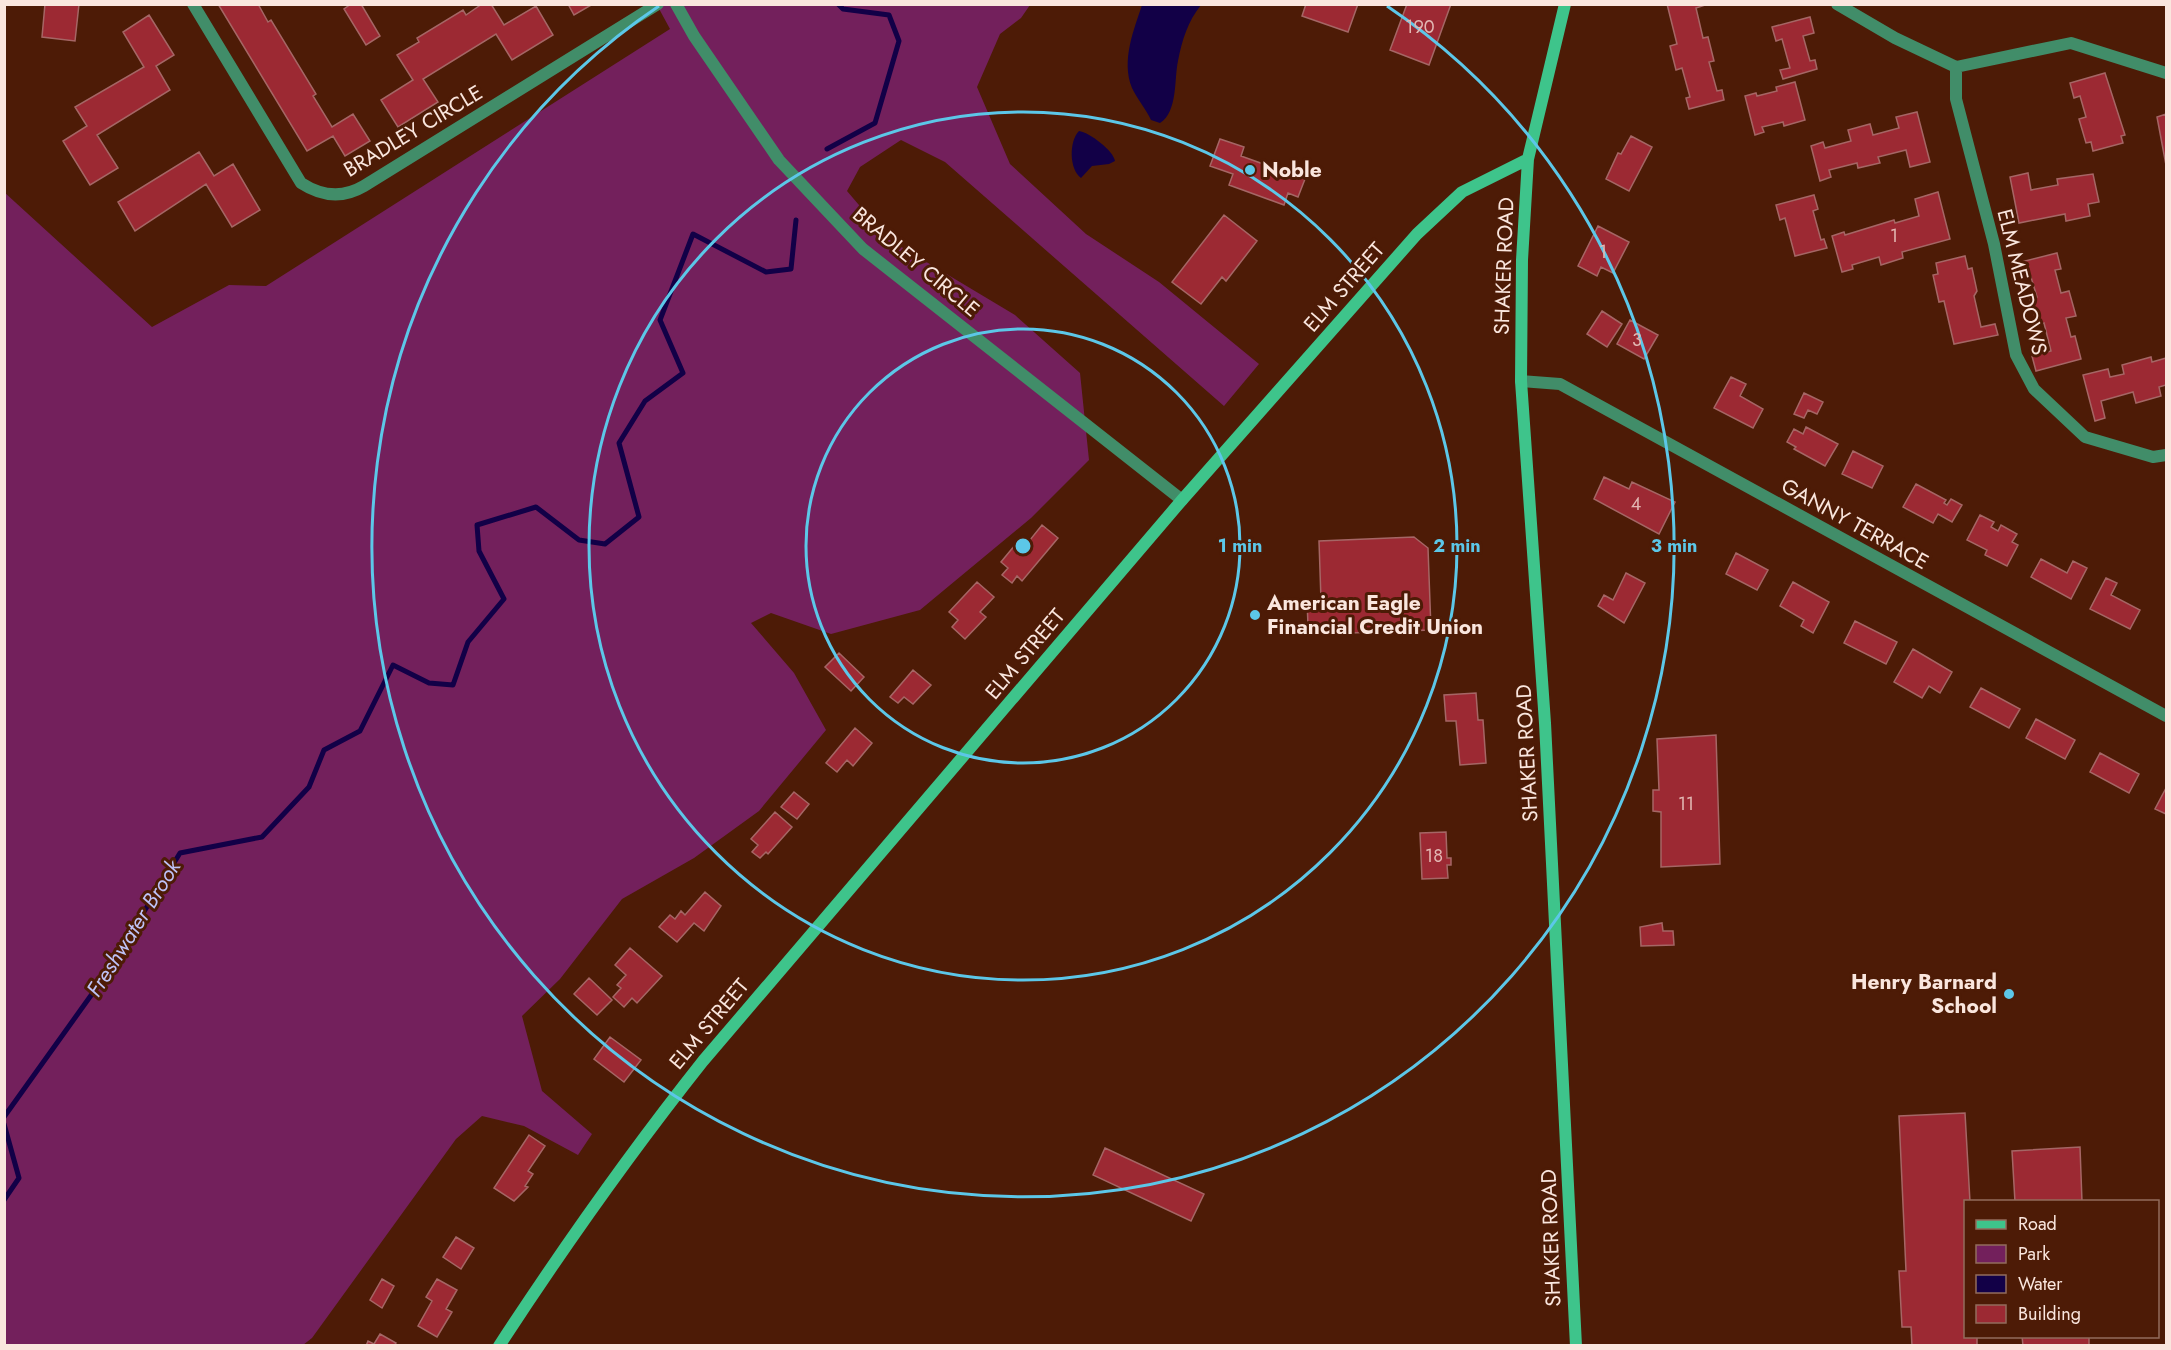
<svg xmlns="http://www.w3.org/2000/svg" width="2171" height="1350" viewBox="0 0 2171 1350" font-family="Jost,sans-serif">
<style>
.green{fill:#73205c}
.water{fill:#120047}
.lines{fill:none;stroke-linecap:round;stroke-linejoin:round}
.stream{stroke:#120047;stroke-width:5}
.building{fill:#9c2933;stroke:#a56665;stroke-width:1.5}
.street{stroke:#418d69;stroke-width:12}
.secondary{stroke:#3ec48b;stroke-width:12}
.ring{fill:none;stroke:#5cc7e8;stroke-width:3}
.poi-dot{fill:#5cc7e8;stroke:#4d1b06;stroke-width:2}
.labels{text-anchor:middle;stroke-width:6;stroke-linejoin:round;paint-order:stroke}
.number-label{font-size:18px;fill:#e2b7b3}
.street-label{font-size:21px;fill:#fae6de;stroke:#4d1b06}
.poi-label{font-size:21px;font-weight:bold;fill:#fae6de;stroke:#4d1b06;text-anchor:start}
.water-label{font-size:22px;font-style:italic;fill:#bec2f6;stroke:#4d1b06}
.centre{fill:#5cc7e8;stroke:#4d1b06;stroke-width:3}
.ring-label{font-size:18px;text-anchor:middle;font-weight:bold;fill:#5cc7e8;stroke:#4d1b06;stroke-width:6;stroke-linejoin:round;paint-order:stroke}
</style>
<rect width="100%" height="100%" fill="#4d1b06"/>
<!-- green -->
<path class="green" d="M657,5H1030L1021,18L1000,34L977,87L1010,164L1086,234L1159,282L1259,364L1224,406L945,162L901,140L860,167L847,191L888,239L1015,315L1080,373L1089,460L1031,518L920,610L831,634L771,613L751,623L794,673L826,730L759,811L694,858L622,899L560,979L522,1016L542,1091L592,1134L578,1155L524,1126L482,1116L456,1139L312,1338L303,1345H5L4,192L152,327L229,285L266,286L670,29Z"/>
<!-- water -->
<path class="water" d="M1142,5H1201C1188,21 1182,40 1178,61C1174,79 1178,112 1160,123L1151,120C1146,109 1137,99 1132,88C1121,60 1134,30 1142,5Z
M1079,131C1089,132 1114,151 1115,161L1109,164L1092,166L1081,178C1069,169 1069,141 1079,131Z"/>
<g class="lines">
<!-- stream -->
<path class="stream" d="M827,149L875,123L899,41L889,15L843,9L838,4
M4,1117L102,980L180,853L262,837L309,787L324,750L360,731L393,665L429,683L453,685L468,642L504,599L479,551L477,525L536,507L579,540L605,544L639,517L619,443L645,401L683,373L660,320L693,234L766,272L791,269L796,220
M4,1124L19,1178L4,1200"/>
</g>
<!-- building -->
<path class="building" d="M45,4H79L75,41L42,37Z
M218,4H258L268,22L271,20L316,94L313,96L332,127L353,114L370,141L345,156L333,136L307,151Z
M351,4H361L380,36L366,45L344,9Z
M482,4H491L504,25L536,6L553,35L512,60L496,34L423,79L438,102L398,127L381,100L413,80L397,55L419,42L417,38L463,10L466,15Z
M568,4H593L574,15Z
M1306,4H1358L1348,32L1302,16Z
M1407,4H1451L1429,65L1390,50Z
M1667,4H1708L1696,8L1703,38L1708,37L1714,61L1709,62L1717,91L1722,90L1724,100L1689,109L1686,98L1690,97L1682,68L1676,70L1670,46L1677,44Z
M149,15L174,55L156,66L170,90L97,135L118,168L90,185L63,141L87,126L75,107L144,67L123,32Z
M1810,17L1814,33L1803,36L1810,61L1815,60L1817,69L1783,79L1780,70L1790,68L1782,39L1776,41L1772,27Z
M2105,73L2125,135L2121,136L2123,143L2093,151L2091,142L2086,143L2079,119L2086,117L2080,96L2074,98L2070,83Z
M1795,82L1805,120L1784,126L1783,122L1762,127L1764,132L1755,135L1745,96L1756,93L1757,96L1777,91L1776,87Z
M1917,112L1930,162L1910,167L1906,150L1878,157L1880,163L1858,168L1857,163L1829,170L1831,177L1820,181L1811,146L1823,142L1825,148L1851,141L1848,130L1870,124L1873,135L1899,128L1896,117Z
M2166,114V165L2157,117Z
M1631,136L1652,147L1629,191L1606,179L1618,153L1621,154Z
M1220,139L1244,147L1241,156L1305,179L1298,197L1288,193L1284,205L1229,185L1233,174L1210,166Z
M199,152L214,176L233,164L260,210L232,227L206,184L135,231L118,202Z
M2028,173L2031,190L2058,185L2057,179L2093,174L2099,202L2088,204L2090,216L2066,221L2065,214L2019,223L2010,177Z
M1938,192L1950,239L1902,252L1903,258L1881,265L1879,257L1852,265L1853,269L1842,272L1832,236L1844,232L1845,235L1894,220L1895,223L1919,216L1915,199Z
M1814,195L1818,209L1813,211L1821,240L1824,239L1827,248L1795,256L1785,218L1780,220L1776,205Z
M1224,215L1257,241L1226,281L1222,277L1201,304L1172,282Z
M1598,226L1629,242L1613,273L1601,267L1597,276L1578,266Z
M2057,253L2061,269L2055,270L2061,293L2069,291L2076,316L2066,318L2071,337L2075,336L2081,359L2036,371L2032,356L2051,351L2044,323L2037,325L2030,299L2037,297L2031,277L2026,278L2021,262Z
M1965,256L1968,269L1972,268L1977,291L1974,296L1981,327L1995,324L1998,335L1954,344L1944,301L1939,302L1933,275L1938,274L1936,263Z
M1602,311L1622,324L1607,347L1587,334Z
M1630,320L1658,335L1644,359L1617,344Z
M2151,357L2152,362L2166,358V385L2159,387L2161,396L2136,403L2133,392L2101,401L2105,418L2095,421L2083,375L2108,369L2110,377L2124,374L2122,365Z
M1731,377L1746,384L1740,396L1763,409L1753,428L1714,408Z
M1804,393L1823,402L1817,414L1808,410L1804,418L1794,414Z
M1806,427L1838,444L1825,466L1794,449L1796,447L1787,442L1794,429L1803,434Z
M1853,451L1883,466L1872,488L1842,474Z
M1604,477L1629,489L1632,482L1675,502L1659,534L1594,499Z
M1916,484L1946,500L1944,503L1947,505L1951,499L1962,505L1952,522L1938,514L1933,523L1903,507Z
M1980,515L1994,522L1991,527L1998,531L2001,525L2017,534L2012,542L2018,545L2007,566L1985,555L1987,550L1967,540Z
M1042,525L1058,538L1022,581L1017,576L1012,583L1002,575L1008,568L1001,562L1020,539L1026,545Z
M1414,537L1428,548L1431,630L1324,634L1323,624L1308,625L1307,601L1321,600L1319,541Z
M1736,553L1768,570L1757,590L1726,574Z
M2041,559L2067,573L2073,561L2087,568L2071,599L2031,577Z
M1626,573L1645,583L1624,623L1598,606L1604,595L1613,600Z
M2106,578L2117,583L2111,595L2140,610L2130,629L2090,609Z
M977,582L994,597L980,612L986,617L965,639L952,627L958,620L949,612Z
M1793,582L1829,602L1813,633L1801,626L1804,620L1780,606Z
M1855,621L1897,642L1886,664L1844,643Z
M1913,649L1952,672L1940,693L1929,686L1922,698L1894,682Z
M839,653L864,677L851,691L825,667Z
M913,670L931,685L913,704L904,697L898,703L890,697Z
M1981,688L2020,709L2009,728L1970,707Z
M1476,693L1478,720H1483L1486,763L1460,765L1456,721H1446L1444,695Z
M2036,719L2075,740L2065,759L2026,738Z
M855,728L872,743L853,766L847,760L837,772L826,763Z
M1716,735L1720,864L1661,867V812L1653,811V790H1659L1657,739Z
M2100,753L2139,774L2129,793L2090,772Z
M2166,788V814L2155,809Z
M794,792L809,804L797,819L781,807Z
M775,812L792,827L768,854L766,852L760,858L752,852L758,845L751,839Z
M1446,832L1447,858H1451V865H1447L1448,878L1422,879L1420,833Z
M705,892L721,906L704,931L694,923L677,942L659,927L670,915L675,919L681,911L685,915Z
M1662,923L1663,931H1673L1674,945L1641,946L1640,927Z
M630,948L662,976L637,1003L632,998L624,1007L613,997L621,988L617,985L626,975L615,965Z
M589,978L612,1000L597,1015L574,994Z
M610,1037L641,1060L624,1082L594,1059Z
M1965,1113L1970,1202H1966V1336H1977V1346H1912L1911,1327H1902L1899,1271H1906L1899,1116Z
M529,1135L545,1146L528,1171L533,1174L525,1186L528,1187L514,1201L494,1188Z
M2080,1147L2082,1202H2015L2012,1151Z
M1105,1148L1204,1194L1191,1221L1093,1175Z
M456,1237L474,1248L461,1269L443,1257Z
M382,1279L394,1286L382,1308L370,1300Z
M437,1279L457,1290L446,1309L452,1312L437,1337L418,1326L432,1301L426,1297Z
M380,1334L396,1343L394,1346H366L368,1341L374,1344Z
M2022,1336H2089V1346H2023Z"/>
<g class="lines">
<!-- street -->
<path class="street" d="M193,4L301,183C321,196 342,199 364,186L658,4
M676,4L694,36L779,160L863,249L1182,500
M1837,4L1895,38L1956,67L2071,43L2166,73
M1956,67V99L1994,244L2016,355L2034,389L2085,437L2153,457L2166,455
M1521,381L1560,384L2166,716"/>
<!-- secondary -->
<path class="secondary" d="M1565,4L1528,159L1522,260L1521,381L1545,723L1576,1346
M499,1346C563,1248 630,1153 703,1061L1182,500L1417,234L1462,192L1528,159"/>
</g>
<!-- distance rings -->
<g class="ring">
<circle cx="1023" cy="546" r="217"/>
<circle cx="1023" cy="546" r="434"/>
<path d="M1387 6A651 651 0 1 1 659 6"/>
</g>
<!-- markers -->
<g class="poi-dot">
<circle cx="1250" cy="170" r="6"/>
<circle cx="1255" cy="615" r="6"/>
<circle cx="2009" cy="994" r="6"/>
</g>
<g class="labels">
<!-- number labels -->
<g class="number-label">
<text x="1420" y="33">190</text>
<text x="1894" y="242">1</text>
<text x="1603" y="258">1</text>
<text x="1637" y="346">3</text>
<text x="1636" y="510">4</text>
<text x="1686" y="810">11</text>
<text x="1434" y="862">18</text>
</g>
<!-- street labels -->
<g class="street-label">
<text transform="translate(413 131) rotate(-31)" y="7">BRADLEY CIRCLE</text>
<text transform="translate(916 262) rotate(40)" y="7">BRADLEY CIRCLE</text>
<text transform="translate(1504 266) rotate(-88)" y="7">SHAKER ROAD</text>
<text transform="translate(2022 282) rotate(76)" y="7">ELM MEADOWS</text>
<text transform="translate(1344 287) rotate(-49)" y="7">ELM STREET</text>
<text transform="translate(1855 524) rotate(29)" y="7">GANNY TERRACE</text>
<text transform="translate(1025 654) rotate(-50)" y="7">ELM STREET</text>
<text transform="translate(1527 753) rotate(-93)" y="7">SHAKER ROAD</text>
<text transform="translate(709 1024) rotate(-50)" y="7">ELM STREET</text>
<text transform="translate(1551 1238) rotate(-92)" y="7">SHAKER ROAD</text>
</g>
<!-- poi labels -->
<g class="poi-label">
<text x="1262" y="177">Noble</text>
<text x="1267" y="610">American Eagle<tspan x="1267" dy="24">Financial Credit Union</tspan></text>
<text x="1997" y="989" text-anchor="end">Henry Barnard<tspan x="1997" dy="24">School</tspan></text>
</g>
<!-- water labels -->
<g class="water-label">
<text transform="translate(133 928) rotate(-58)" y="8">Freshwater Brook</text>
</g>
</g>
<circle cx="1023" cy="546" r="9" class="centre"/>
<g class="ring-label">
<text x="1240" y="552">1 min</text>
<text x="1457" y="552">2 min</text>
<text x="1674" y="552">3 min</text>
</g>
<!-- border -->
<rect width="2171" height="1350" fill="none" stroke="#fae6de" stroke-width="12"/>
<!-- legend -->
<rect x="1964" y="1200" width="195" height="138" fill="#4d1b06" stroke="#926c5c" stroke-width="1.5"/>
<rect x="1976" y="1220" width="30" height="9" fill="#3ec48b" stroke="#926c5c" stroke-width="1.5"/>
<text x="2018" y="1230" font-size="18" fill="#fae6de">Road</text>
<rect x="1976" y="1245" width="30" height="18" fill="#73205c" stroke="#926c5c" stroke-width="1.5"/>
<text x="2018" y="1260" font-size="18" fill="#fae6de">Park</text>
<rect x="1976" y="1275" width="30" height="18" fill="#120047" stroke="#926c5c" stroke-width="1.5"/>
<text x="2018" y="1290" font-size="18" fill="#fae6de">Water</text>
<rect x="1976" y="1305" width="30" height="18" fill="#9c2933" stroke="#926c5c" stroke-width="1.5"/>
<text x="2018" y="1320" font-size="18" fill="#fae6de">Building</text>
</svg>
